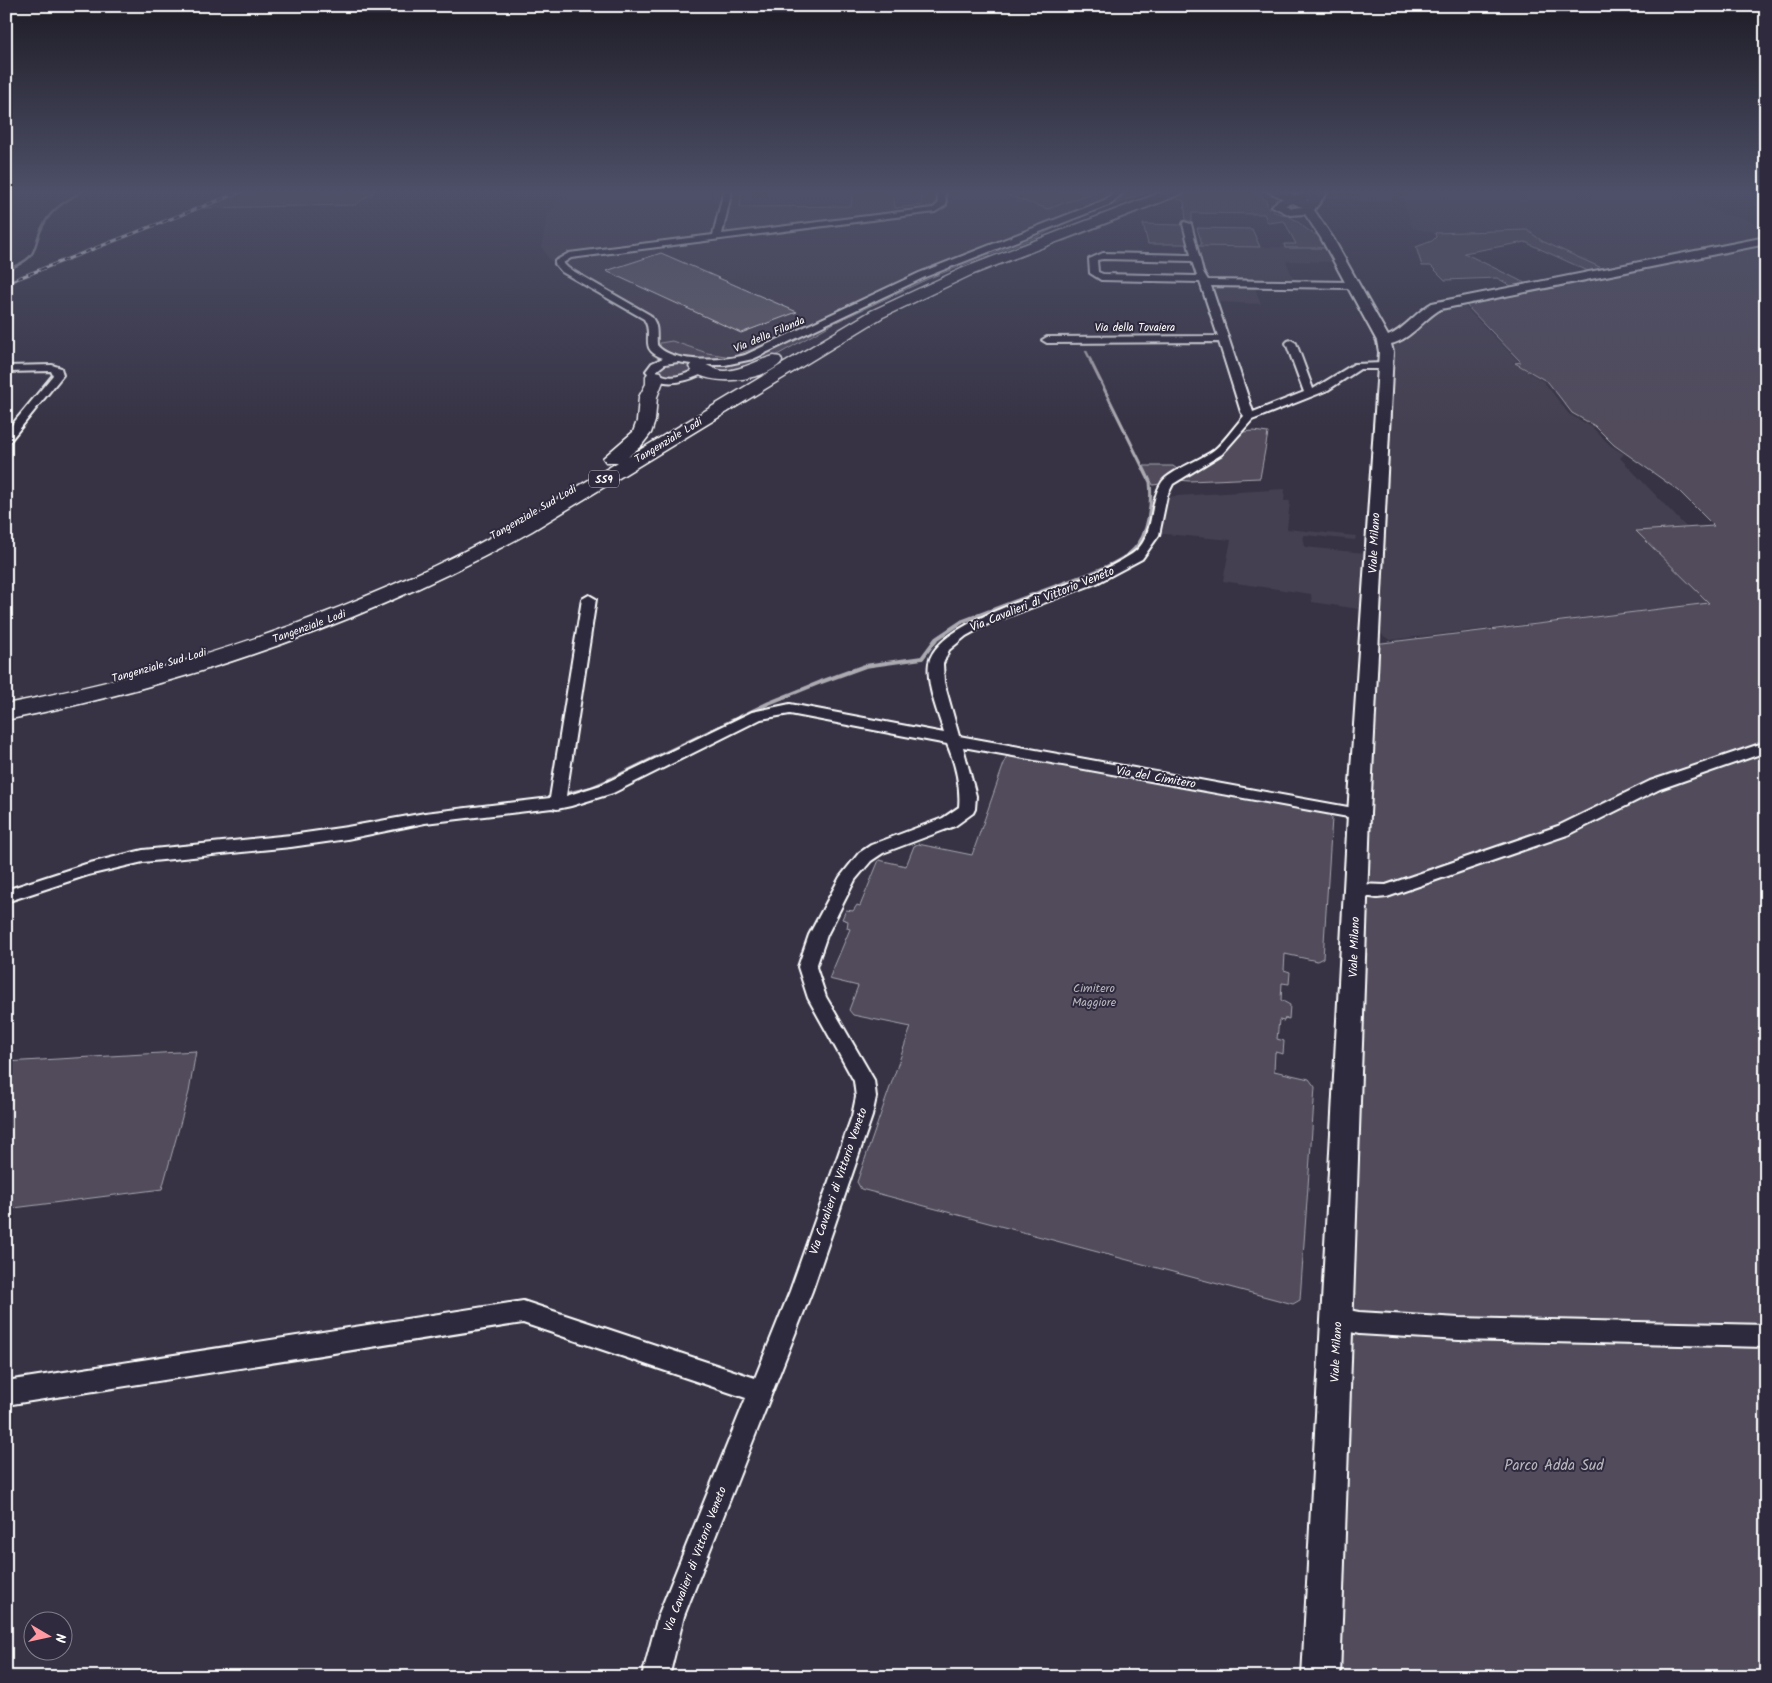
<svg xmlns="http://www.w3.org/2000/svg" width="1772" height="1683" viewBox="0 0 1772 1683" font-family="Kalam,sans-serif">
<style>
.built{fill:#444051}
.green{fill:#514c5c;stroke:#a8a6ae}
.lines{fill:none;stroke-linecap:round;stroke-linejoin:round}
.stream-far2{stroke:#adabb2;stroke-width:2.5}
.stream-far1{stroke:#adabb2;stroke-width:3}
.stream{stroke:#adabb2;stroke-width:4}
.building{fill:#635f6d;stroke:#fff}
.street-casing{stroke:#fff;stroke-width:4}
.secondary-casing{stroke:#fff;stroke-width:4}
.primary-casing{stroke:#fff;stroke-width:4}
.highway-casing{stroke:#fff;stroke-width:3}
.street{fill:#2f2a3d;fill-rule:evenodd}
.secondary{fill:#2f2a3d;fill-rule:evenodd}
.primary{fill:#2f2a3d;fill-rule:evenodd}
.highway{fill:#2f2a3d;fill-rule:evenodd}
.rail-casing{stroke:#fff;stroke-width:3}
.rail{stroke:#2f2a3d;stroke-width:2;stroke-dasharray:6;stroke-linecap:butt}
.labels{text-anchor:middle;stroke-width:4;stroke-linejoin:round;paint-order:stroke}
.far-street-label{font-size:11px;fill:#fff;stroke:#2f2a3d}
.shield{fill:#2f2a3d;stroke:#c1bfc5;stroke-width:1}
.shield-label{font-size:11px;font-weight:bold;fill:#fff}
.street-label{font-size:12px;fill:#fff;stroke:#2f2a3d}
.park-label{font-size:12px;fill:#b9b7be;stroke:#2f2a3d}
.near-park-label{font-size:15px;fill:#b9b7be;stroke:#2f2a3d}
</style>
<rect width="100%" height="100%" fill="#373345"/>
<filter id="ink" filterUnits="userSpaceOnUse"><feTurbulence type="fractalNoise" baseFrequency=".02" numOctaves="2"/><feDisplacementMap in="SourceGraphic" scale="10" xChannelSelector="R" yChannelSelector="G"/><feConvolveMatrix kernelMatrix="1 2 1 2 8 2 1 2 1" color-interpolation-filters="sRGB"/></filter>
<g filter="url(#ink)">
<!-- built -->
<path class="built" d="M238,190H250L6,286V280Z
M562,190H991L1048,209L1101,190L1107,204L973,257L743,361L707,365L678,358H653L647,345V326L643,319L565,273L549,259L542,247L545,226L549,214L562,196Z
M1331,190H1675L1724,215L1743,218L1766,228V236L1604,269L1542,241L1527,230L1434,233L1412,228L1403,199L1362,201L1325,197Z
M1196,246L1325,248L1332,262L1286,261L1295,283L1253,282L1261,304L1217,302L1208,273H1203Z
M1459,301L1518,361L1513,362L1544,382L1569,414L1592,427L1610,445L1624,454L1620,458L1687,528L1636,531L1709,603L1390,640L1364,623L1366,610L1312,602L1311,594L1223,581L1231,540L1154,533L1162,497L1285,489L1284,501H1290L1287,529L1356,536L1355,540L1305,535L1303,536L1305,547L1374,554L1386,347L1426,313Z"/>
<!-- green -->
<path class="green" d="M250,190H377L355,205L203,208Z
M733,190H742L740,207L851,206L852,190H893L895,208L922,205L921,190H936L937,206L932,209L730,233L725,229Z
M991,190H1099L1048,209Z
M1126,190H1152L1069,221L1039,236L930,278L834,323L754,368L719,374L707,365L743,361L925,277L1112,202Z
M1186,190H1254L1266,200L1268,208C1275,214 1286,214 1294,219C1302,224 1308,233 1318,235L1325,248H1285L1284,244H1296L1284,221L1268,223L1264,214L1192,213V221H1186L1184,201L1175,198L1064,241L1047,244Z
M1143,224L1183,225L1188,244H1148Z
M1197,228L1252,229L1260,247L1196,246V245L1202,244Z
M1527,230L1542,241L1604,269L1588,271L1525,242L1464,253L1527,284L1513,287L1497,278L1445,280L1431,266H1422L1416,247L1432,241L1436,237L1435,233Z
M1766,242V1677H1334L1374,644L1709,603L1636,531L1714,526L1679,491L1614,445L1595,426L1572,413L1548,382L1515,363L1521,362L1463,302Z
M768,340L776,341C765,346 753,353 741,357C724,363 671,362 660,346V343L672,341L707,353L731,357L771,342Z
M671,362H690L696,367L691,375L666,377L658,374L657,368Z
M1253,431L1268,433L1260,478L1189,481L1179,480L1221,453L1243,432Z
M1144,466H1173L1180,471L1160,484L1153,485Z
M1012,753L1327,813L1332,818L1323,958L1317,961L1285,954L1284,970L1290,972L1289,984L1282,983L1281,1000L1290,1005L1289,1019L1285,1018L1284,1021L1279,1020L1277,1039L1284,1041L1283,1054L1275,1052L1274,1071L1309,1079L1315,1087L1300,1300L1293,1304L861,1189L857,1182L911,1027L853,1015L849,1010L858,986L829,979L850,929L847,928L848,921L842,919L846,910L853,911L857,905L860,906L879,860L906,866L914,846L918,844L972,855L1007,755Z
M196,1051L189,1092L162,1189L6,1209V1062Z"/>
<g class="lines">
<!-- stream-far2 -->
<path class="stream-far2" d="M6,270C46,255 28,247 47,219C56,206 71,198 84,190
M1086,351L1091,361"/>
<!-- stream-far1 -->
<path class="stream-far1" d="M1075,579C1092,573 1122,562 1134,549C1149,535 1152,501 1150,482L1090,360"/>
<!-- stream -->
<path class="stream" d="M566,794L591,788L607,781L769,703L821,682L865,666L922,658L936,639L963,621L1078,578"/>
</g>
<!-- building -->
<path class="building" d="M661,253L797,312L741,333L606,271Z"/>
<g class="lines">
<defs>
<path id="street" d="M724,190H732L722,234L933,208L938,204L937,190H945L946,205L935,212L571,258L563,263L568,268L650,315C659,326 656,332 657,345C672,364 724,361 745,355L919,273L1105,200L1117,190H1126L1111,204L925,277L753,359L725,365H702L700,375C683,383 659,388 646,371L652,363L663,358C637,349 655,335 644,319L562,272L555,264V261L569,253L713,235ZM678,362L691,364L693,367L692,371C680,377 666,380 656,371L665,364Z
M1184,222L1191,224L1203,272L1208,280L1352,282L1357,285L1352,288L1211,286L1253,412L1304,392L1286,343L1288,341L1291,340L1296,343L1313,389L1354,364L1384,363L1389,366L1384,369H1360L1328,390L1252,420L1222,454L1173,484L1167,496L1159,535L1142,559L1097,583L988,624L966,636L949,650L943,664L944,682L959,736L1359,809L1365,810L1367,814L1365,818L1359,819L963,747L976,796L975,809L973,813L955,826L883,853L871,861L855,880L827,935L816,967L826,997L874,1080L876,1097L872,1116L812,1291L684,1616L669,1677H642L658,1616L746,1398L523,1323L6,1405V1381L523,1301L755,1378L790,1291L852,1116L856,1097L854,1081L808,998L798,967L809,935L840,877L859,853L871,845L943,818L959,807C961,787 955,762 947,744L790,714L761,719L613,793L571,806L557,809L552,808L425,823L347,839L291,847L143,862L88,875L6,902V890L86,864L143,850L291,835L347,827L425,813L550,798L582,599L589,595L596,599L566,796L601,785L752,712L790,704L944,733C938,712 926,686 929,663C935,623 1050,592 1085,578C1100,572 1118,563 1132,554C1156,538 1148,503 1162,482C1170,471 1202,459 1214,450C1225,441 1234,427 1244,416L1241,412L1219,342L1047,343L1042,340L1047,337L1218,336L1200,282L1101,280L1090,273L1089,259L1103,253L1191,255L1183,224ZM1103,259L1192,261L1197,276L1103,274L1098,272L1097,260Z
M52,365L61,368L63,375L10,441L6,442V432L53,375L51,371L6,372V366Z
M1766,742V752L1660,789L1570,834L1387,897L1377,898L1350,894L1348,890L1350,886L1356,884L1386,885L1558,826L1650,781Z
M1338,1308L1359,1312L1459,1318L1766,1325V1347L1459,1340L1359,1334L1330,1327L1327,1319L1330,1311Z"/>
<path id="secondary" d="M1311,190H1329L1314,210L1333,238L1388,336C1405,329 1416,312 1432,303L1766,237V244L1441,309C1423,319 1412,339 1391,344L1393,352L1370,814L1340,1677H1302L1348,814L1379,352L1377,341L1321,238L1305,214L1290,215L1272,206C1282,194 1299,198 1311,190ZM1309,199L1303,207L1292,208L1285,205Z"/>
<path id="primary" d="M1265,190H1282L1307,200L1309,203L1303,207L1299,206Z"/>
<path id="highway" d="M1167,190H1185L1184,193L971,275L883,317L532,531C369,621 190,684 6,720V704C153,676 298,630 434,566C498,536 558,499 618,462H606L603,458L633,432L637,421L639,397L646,384V376L649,372L655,371L661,372L664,379L657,397L655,421L651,433L641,446L628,457L871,311L961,269Z
M774,356L780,357L782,361C769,381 705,389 689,367L692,363C705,360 712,371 725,371C743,370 757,360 774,356Z"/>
</defs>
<!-- street casing -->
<use href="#street" class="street-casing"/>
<!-- secondary casing -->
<use href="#secondary" class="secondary-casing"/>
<!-- primary casing -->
<use href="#primary" class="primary-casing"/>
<!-- highway casing -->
<use href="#highway" class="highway-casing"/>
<!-- street -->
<use href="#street" class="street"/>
<!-- secondary -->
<use href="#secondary" class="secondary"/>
<!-- primary -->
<use href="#primary" class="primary"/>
<!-- highway -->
<use href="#highway" class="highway"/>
<defs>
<path id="rail" d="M6,283L245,190"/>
</defs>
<!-- rail casing -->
<use href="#rail" class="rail-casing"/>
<!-- rail -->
<use href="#rail" class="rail"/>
</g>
</g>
<!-- sky -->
<linearGradient id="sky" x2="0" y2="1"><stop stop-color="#1e1c26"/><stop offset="0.45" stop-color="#4d5068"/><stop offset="1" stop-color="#4d5068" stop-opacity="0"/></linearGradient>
<rect width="1772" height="426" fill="url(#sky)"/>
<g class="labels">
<!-- far-street labels -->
<g class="far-street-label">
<text x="1135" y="331">Via della Tovaiera</text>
<text transform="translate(769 334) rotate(-23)" y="4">Via della Filanda</text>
<text transform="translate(668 440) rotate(-31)" y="4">Tangenziale Lodi</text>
<text transform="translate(533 512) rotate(-30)" y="4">Tangenziale Sud Lodi</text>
<text transform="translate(309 626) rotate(-20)" y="4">Tangenziale Lodi</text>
<text transform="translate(159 665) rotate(-16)" y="4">Tangenziale Sud Lodi</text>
</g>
<!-- shield labels -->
<rect class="shield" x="589" y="470.5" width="30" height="17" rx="4"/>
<g class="shield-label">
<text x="604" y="483">SS9</text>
</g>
<!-- street labels -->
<g class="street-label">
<text transform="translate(1374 543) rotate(-87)" y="4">Viale Milano</text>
<text transform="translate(1042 599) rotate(-22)" y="4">Via Cavalieri di Vittorio Veneto</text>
<text transform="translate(1156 777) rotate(10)" y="4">Via del Cimitero</text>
<text transform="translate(1354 947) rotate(-88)" y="4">Viale Milano</text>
<text transform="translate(838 1181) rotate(-71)" y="4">Via Cavalieri di Vittorio Veneto</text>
<text transform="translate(1336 1352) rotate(-87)" y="4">Viale Milano</text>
<text transform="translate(695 1559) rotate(-69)" y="4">Via Cavalieri di Vittorio Veneto</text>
</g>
<!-- park labels -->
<g class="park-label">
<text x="1094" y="992">Cimitero<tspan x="1094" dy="14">Maggiore</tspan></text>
</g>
<!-- near-park labels -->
<g class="near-park-label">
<text x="1554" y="1470">Parco Adda Sud</text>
</g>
</g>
<!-- margin -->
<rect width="1772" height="1683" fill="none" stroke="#2f2a3d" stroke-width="25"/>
<rect x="12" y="12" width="1747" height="1658" fill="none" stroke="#fff" stroke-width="2" filter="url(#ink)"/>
<!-- north arrow -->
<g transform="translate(48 1636) rotate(99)"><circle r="24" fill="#2f2a3d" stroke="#827f8b"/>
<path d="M0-4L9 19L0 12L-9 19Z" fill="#ff9aa2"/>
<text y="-8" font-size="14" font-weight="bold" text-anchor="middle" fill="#ffffff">N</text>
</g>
</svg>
